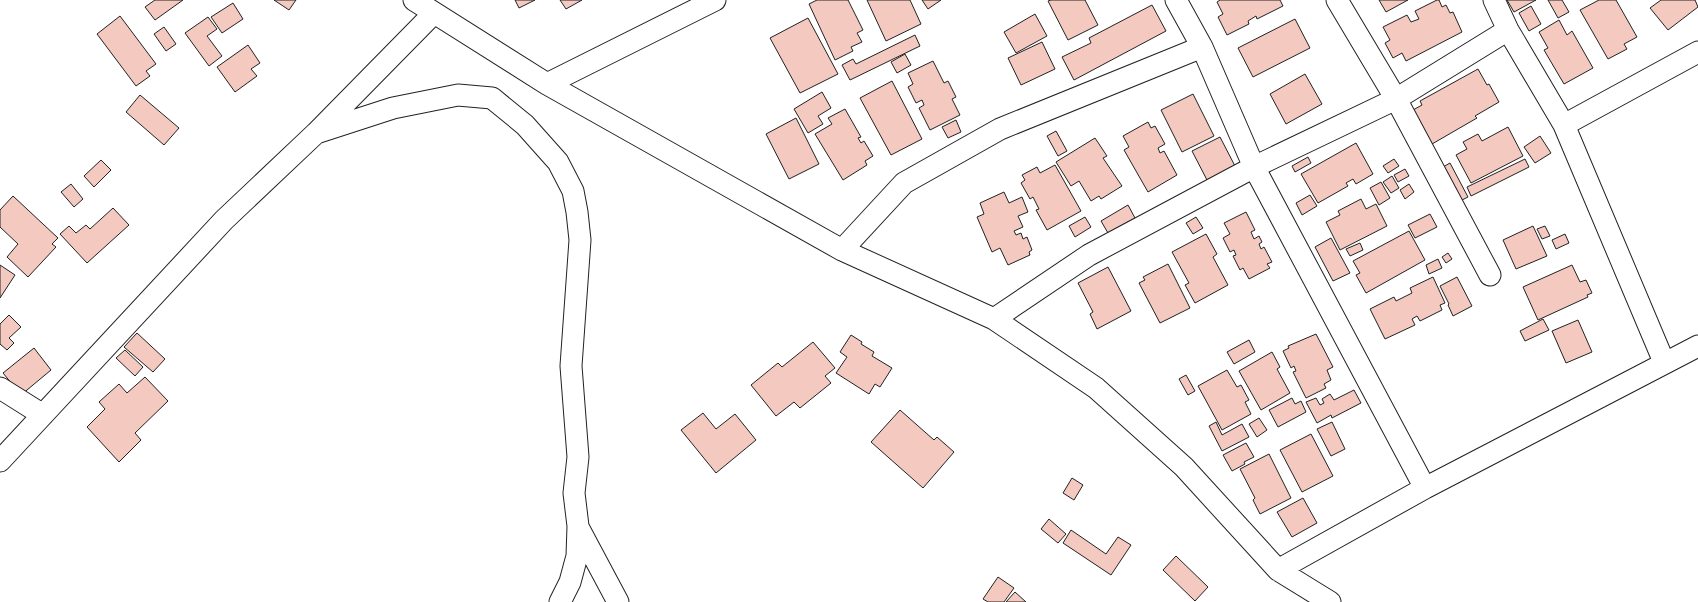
<svg xmlns="http://www.w3.org/2000/svg" width="1698" height="602" viewBox="0 0 1698 602" font-family="Literata,serif">
<style>
.building{fill:#f3c9c0;stroke:#222}
.lines{fill:none;stroke-linecap:round;stroke-linejoin:round}
.street-casing{stroke:#222;stroke-width:23}
.street{stroke:#fff;stroke-width:21}
</style>
<rect width="100%" height="100%" fill="#fff"/>
<!-- building -->
<path class="building" d="M155,0H183L155,20L145,7Z
M274,0H296L289,10Z
M515,0H535L519,8Z
M560,0H582L566,9Z
M817,0H848L863,30L857,33L862,42L851,47L853,51L835,60L809,4Z
M867,0H910L921,24L886,41Z
M922,0H941L928,9Z
M1051,0H1085L1098,25L1068,40L1048,1Z
M1220,0H1280L1283,6L1257,19L1256,16L1248,21L1249,24L1227,35L1218,17L1223,14L1217,2Z
M1379,0H1408L1386,12Z
M1437,0H1439L1442,7L1446,5L1450,13L1453,12L1462,32L1406,61L1402,53L1393,58L1385,43L1390,40L1383,27L1407,15L1411,22L1419,19L1415,11Z
M1507,0H1536L1514,12Z
M1548,0H1562L1569,12L1558,18Z
M1599,0H1616L1637,37L1624,44L1627,49L1608,59L1580,10Z
M1661,0H1695L1698,7L1668,30L1650,8Z
M233,3L243,19L222,33L211,17Z
M1152,5L1166,31L1074,80L1062,57L1091,43L1089,38Z
M1531,6L1541,24L1529,31L1519,13Z
M1035,14L1047,36L1016,53L1004,32Z
M120,16L156,64L146,71L150,76L136,86L97,34Z
M208,17L217,29L207,36L222,56L209,66L185,33Z
M808,18L838,74L800,93L770,38Z
M1295,19L1310,48L1253,77L1238,48Z
M1559,20L1567,35L1572,31L1593,68L1564,84L1544,50L1548,48L1539,32Z
M164,27L176,44L166,51L154,34Z
M915,35L920,46L850,80L842,65L853,59L856,64Z
M1042,42L1055,69L1021,85L1008,58Z
M248,45L260,63L251,69L257,76L235,92L217,67Z
M905,54L911,65L897,73L891,62Z
M933,61L944,83L948,81L956,97L952,99L960,115L930,130L919,108L924,105L922,100L916,103L908,87L913,84L908,73Z
M1478,69L1487,85L1489,84L1499,102L1475,116L1477,118L1432,144L1413,110L1422,105L1420,101Z
M1305,74L1322,104L1286,124L1270,94Z
M892,81L922,139L891,155L860,98Z
M822,92L831,108L818,116L823,124L808,133L794,109Z
M1193,94L1214,136L1182,152L1161,110Z
M140,95L179,128L164,145L126,112Z
M845,109L861,137L858,138L861,143L864,141L873,156L865,161L867,165L843,180L815,134L832,124L828,118Z
M796,118L819,164L789,179L766,134Z
M956,120L961,132L948,138L942,127Z
M1148,122L1151,128L1155,126L1165,144L1158,148L1160,153L1164,151L1177,175L1148,192L1124,150L1129,147L1123,136Z
M1508,127L1523,156L1471,183L1456,155L1467,149L1463,142L1478,134L1482,141Z
M1056,131L1067,151L1058,156L1047,136Z
M1540,136L1551,153L1535,163L1524,147Z
M1220,137L1235,166L1207,180L1192,151Z
M1095,138L1107,156L1103,158L1122,186L1101,199L1099,196L1091,201L1079,181L1071,186L1056,162Z
M1356,143L1373,174L1356,184L1353,179L1346,183L1348,186L1318,203L1301,174Z
M1308,157L1311,163L1295,172L1292,166Z
M1394,159L1399,166L1388,173L1383,166Z
M1525,159L1529,167L1471,196L1467,187Z
M101,160L111,170L94,187L84,176Z
M1450,163L1468,197L1454,204L1436,171Z
M1055,165L1081,211L1047,230L1036,210L1039,209L1033,197L1030,199L1021,183L1025,180L1022,175L1037,167L1040,173Z
M1405,169L1409,176L1398,182L1394,175Z
M1392,176L1399,188L1391,193L1383,182Z
M1381,182L1390,198L1379,205L1370,188Z
M71,184L83,199L74,207L61,192Z
M1409,184L1414,192L1405,199L1400,190Z
M1004,192L1009,203L1022,197L1028,212L1018,216L1023,227L1014,231L1016,235L1021,233L1023,239L1027,237L1032,250L1029,252L1030,255L1008,265L1000,248L992,252L977,217L984,214L980,203Z
M1310,195L1317,206L1302,215L1296,203Z
M13,196L58,238L52,244L56,247L28,277L7,257L18,244L0,227V210Z
M1361,199L1366,209L1376,204L1387,226L1340,250L1326,222L1340,215L1338,211Z
M1128,205L1135,218L1108,233L1101,221Z
M113,208L129,225L87,263L60,234L69,226L76,233L86,225L90,229Z
M1246,212L1255,230L1251,232L1254,239L1259,236L1262,242L1259,244L1261,249L1264,247L1272,262L1267,264L1270,268L1249,279L1243,268L1240,270L1233,256L1236,255L1234,250L1230,252L1223,238L1230,234L1224,223Z
M1430,214L1437,227L1415,238L1408,225Z
M1085,217L1091,227L1075,237L1069,226Z
M1196,217L1203,228L1193,234L1186,223Z
M1533,226L1547,256L1516,269L1503,240Z
M1545,226L1550,236L1542,239L1537,229Z
M1409,231L1425,260L1366,293L1356,275L1360,273L1353,261Z
M1206,234L1217,254L1213,257L1228,285L1195,303L1185,285L1189,283L1172,252Z
M1565,234L1569,243L1556,249L1552,240Z
M1331,238L1350,273L1333,281L1315,247Z
M1360,243L1363,250L1350,256L1346,249Z
M1448,253L1452,259L1446,263L1442,257Z
M1438,259L1442,268L1429,274L1426,265Z
M1168,264L1190,308L1160,323L1139,283L1145,280L1143,277Z
M0,265L15,275L0,298Z
M1572,265L1580,282L1586,280L1592,293L1587,295L1588,297L1538,320L1523,287Z
M1108,267L1131,311L1097,329L1090,314L1093,312L1078,283Z
M1433,277L1445,303L1440,305L1442,310L1420,321L1417,316L1412,319L1415,325L1385,339L1370,309L1394,297L1396,301L1412,293L1410,288Z
M1457,277L1472,306L1453,316L1448,305L1449,304L1440,286Z
M9,315L21,327L9,338L14,343L7,350L0,344V324Z
M1543,319L1549,330L1525,341L1520,331Z
M1578,320L1592,352L1566,363L1552,331Z
M137,333L165,359L153,372L124,347Z
M1316,334L1333,367L1327,370L1331,380L1324,384L1326,388L1306,398L1293,372L1296,371L1294,366L1291,368L1283,351L1289,348L1288,346Z
M851,335L862,342L861,344L874,352L872,356L892,368L880,387L875,384L869,394L836,373L847,357L840,352Z
M1249,340L1255,352L1234,364L1227,352Z
M813,342L835,368L825,376L831,383L800,408L794,402L776,416L751,385L778,363L782,367Z
M34,348L51,370L21,395L3,373Z
M125,350L143,367L135,376L116,358Z
M1272,352L1280,367L1277,369L1290,393L1261,410L1239,371Z
M1227,370L1237,387L1241,385L1249,400L1245,402L1251,414L1222,430L1198,386Z
M1186,375L1195,391L1188,395L1179,379Z
M145,377L168,401L135,433L141,440L119,462L87,427L105,409L99,402L119,384L127,393Z
M1354,390L1361,403L1332,418L1331,415L1317,423L1306,402L1316,398L1320,405L1324,403L1322,399L1330,394L1334,400Z
M1292,398L1295,404L1301,401L1306,412L1278,427L1269,410Z
M900,410L934,440L937,437L954,452L923,488L871,442Z
M703,413L716,429L735,414L756,440L716,473L681,430Z
M1259,418L1267,430L1257,437L1249,424Z
M1216,422L1222,435L1242,424L1249,437L1222,451L1209,426Z
M1332,422L1345,449L1331,456L1317,429Z
M1311,434L1333,476L1302,492L1280,450Z
M1246,443L1254,457L1244,462L1245,464L1232,471L1223,455Z
M1269,454L1291,498L1260,514L1253,500L1255,498L1240,469Z
M1072,478L1083,485L1074,500L1063,493Z
M1303,498L1317,523L1292,537L1277,512Z
M1049,519L1066,534L1058,543L1041,529Z
M1071,530L1106,554L1118,537L1131,545L1111,575L1063,543Z
M1176,556L1208,587L1195,601L1163,570Z
M998,577L1014,588L1004,602H988L983,599Z
M1015,592L1026,602H1006Z"/>
<g class="lines">
<defs>
<path id="street" d="M414,0L547,84L842,250L994,319L1096,388L1184,467L1278,570L1330,602
M1176,0L1202,47L1254,167L1425,488
M1337,0L1396,99L1490,275
M1494,0L1508,30L1564,125L1664,362
M547,84L715,0
M1564,125L1698,52
M316,133L393,108L458,95L492,98L525,125L558,162L573,191L577,212L580,240L571,366L578,457L574,493L578,526L577,556L570,582L560,602
M842,250L904,183L1000,129L1202,47
M994,319L1089,255L1254,167L1396,99L1508,30
M0,388L43,415
M0,461L224,220L316,133L434,13
M578,527L618,602
M1278,570L1425,488L1698,346"/>
</defs>
<!-- street casing -->
<use href="#street" class="street-casing"/>
<!-- street -->
<use href="#street" class="street"/>
</g>
</svg>
